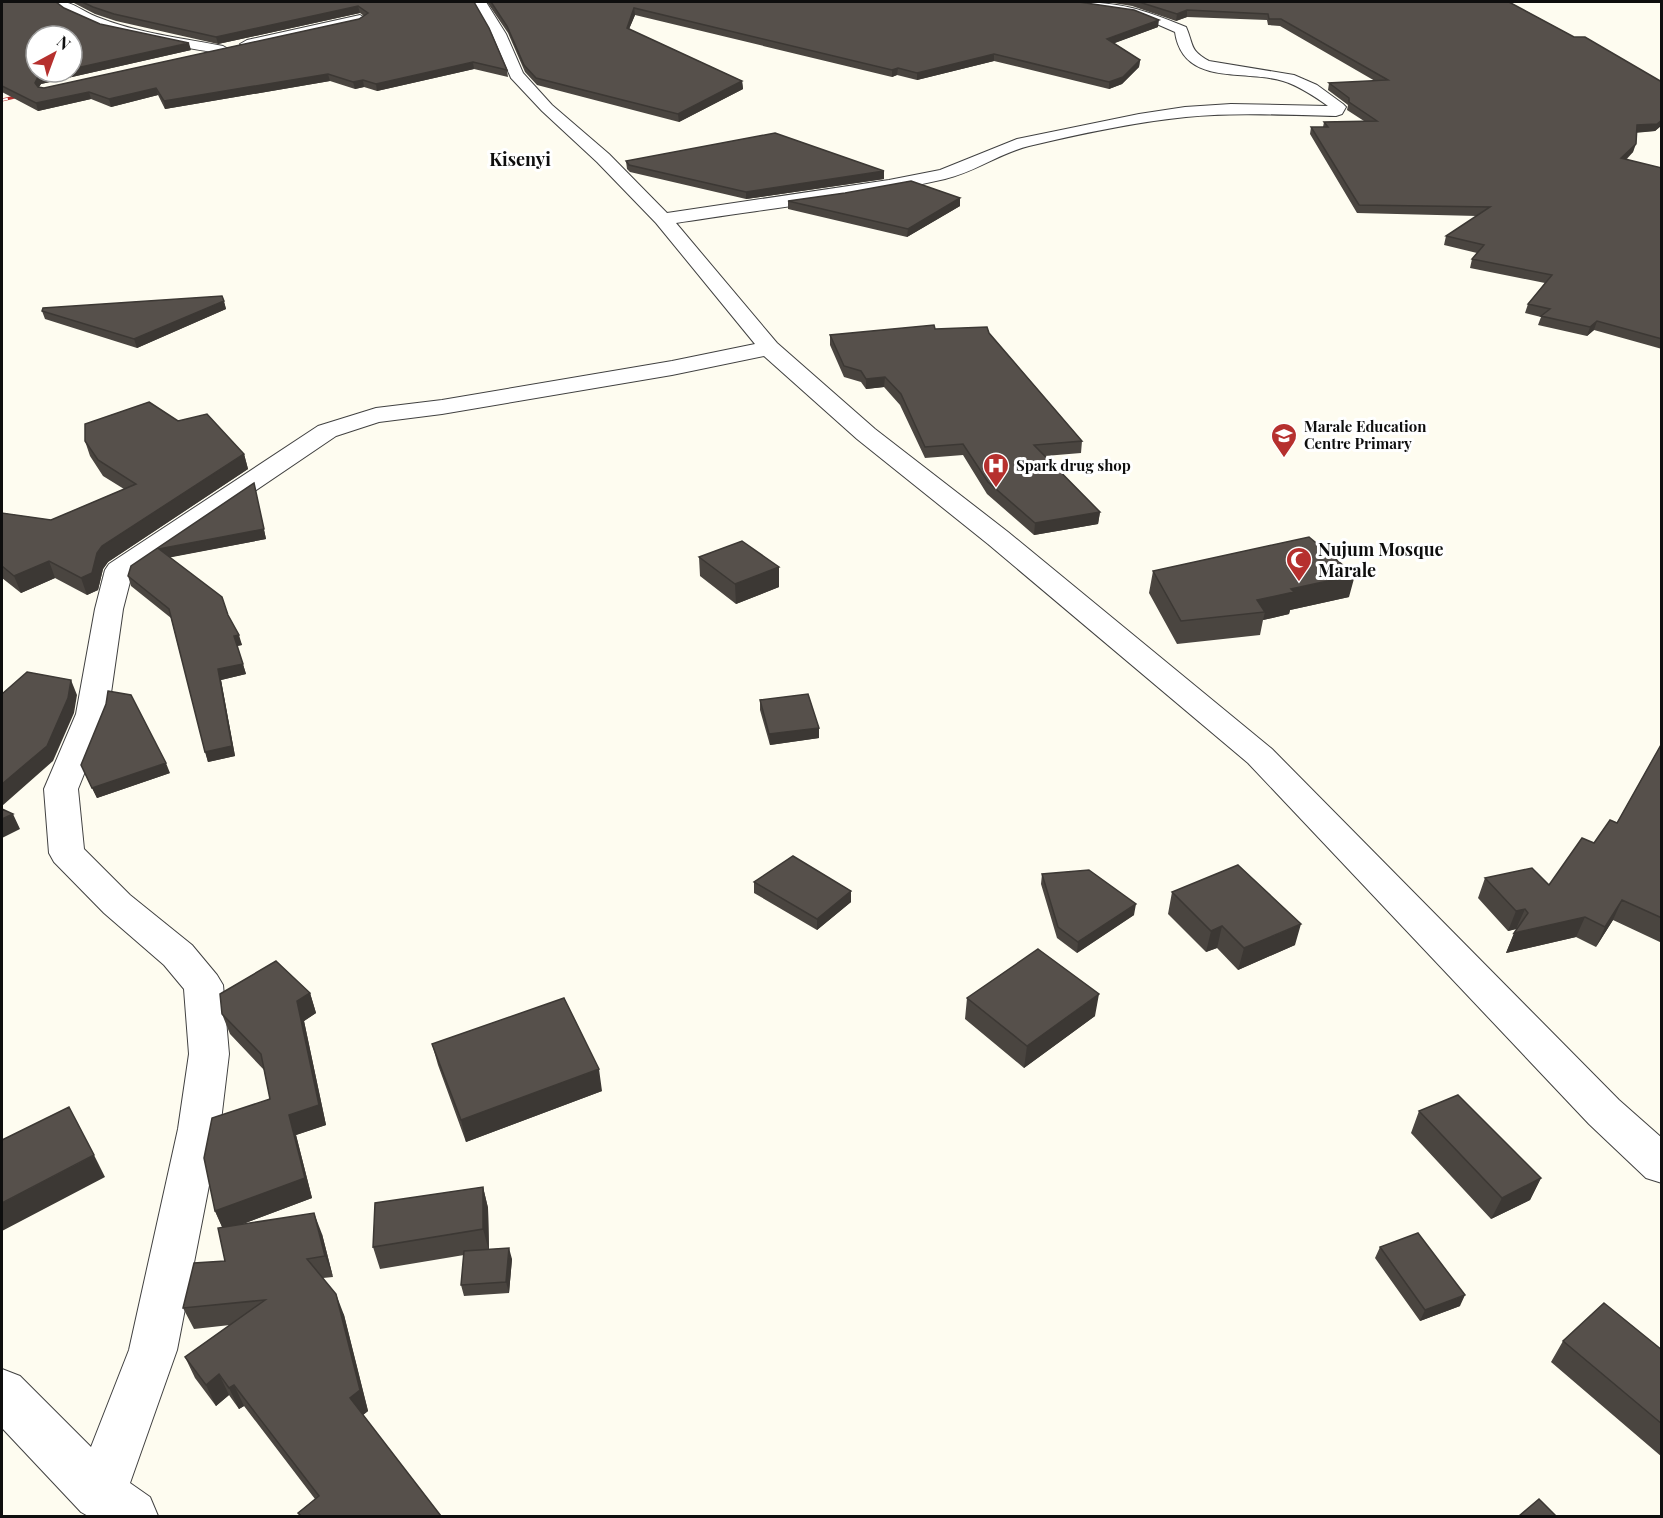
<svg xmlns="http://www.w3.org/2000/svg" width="1663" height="1518" viewBox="0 0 1663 1518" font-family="'Playfair Display',serif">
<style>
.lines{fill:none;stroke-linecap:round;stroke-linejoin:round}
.minor-casing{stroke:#414141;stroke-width:2}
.minor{fill:#fff;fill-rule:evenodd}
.rail-casing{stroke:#b6302e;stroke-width:3}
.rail{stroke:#fff;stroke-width:2;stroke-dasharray:6;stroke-linecap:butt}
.wall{fill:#4a4540}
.shaded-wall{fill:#3c3834}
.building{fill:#56504b;stroke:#3c3834;stroke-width:1.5}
.labels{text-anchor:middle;stroke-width:6;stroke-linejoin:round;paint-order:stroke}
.far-poi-label{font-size:15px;font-weight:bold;fill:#0e0e0e;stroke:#fff;text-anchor:start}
.far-quarter-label{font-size:18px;font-weight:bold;fill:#0e0e0e;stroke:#fff}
.poi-label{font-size:18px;font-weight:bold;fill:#0e0e0e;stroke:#fff;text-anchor:start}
</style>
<rect width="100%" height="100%" fill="#fefcf0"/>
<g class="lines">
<defs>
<path id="minor" d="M55,2C72,0 81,11 97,17C137,33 181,38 223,46L230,50L223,54C181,46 82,35 55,2Z
M474,2H486L506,34L523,73L552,105L609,154L667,213L889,180L940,170L1017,139L1139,114L1185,107L1231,104L1328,106C1314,96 1299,86 1283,81C1244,69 1183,87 1175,32L1134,14L1079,6L1073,2C1121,2 1142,9 1186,27C1194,45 1189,50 1209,61L1294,75L1317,85L1343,104L1346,107L1342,114L1336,116C1286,115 1236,112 1186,117C1134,122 1080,134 1029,146C1000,153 975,172 945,179C857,199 765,209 676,223L777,343L875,429L1008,532L1272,749L1619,1100L1662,1138V1183L1646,1178L1589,1124L1248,763L988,544L857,439L764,356L672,375L442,414L379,422L336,436L132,574L123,609L108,714L78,789L84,849L130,895L192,945L217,975L223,985L229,1054L220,1129L177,1350L130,1483L150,1497L158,1516H88L81,1512L2,1428V1369L20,1376L91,1447L129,1350L178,1129L189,1054L184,989L164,965L104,913L54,862L49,853L44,789L76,714L95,609L105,570L109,564L318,426L376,408L442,400L672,361L755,344L656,223L597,162L542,111L511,78L492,34Z
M360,15L367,19L365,22L247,48L240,44L247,40Z"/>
</defs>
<!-- minor casing -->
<use href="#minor" class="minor-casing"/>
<!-- minor -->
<use href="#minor" class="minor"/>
<defs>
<path id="rail" d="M2,100L28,94"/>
</defs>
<!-- rail casing -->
<use href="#rail" class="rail-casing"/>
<!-- rail -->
<use href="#rail" class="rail"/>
</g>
<!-- wall -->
<path class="wall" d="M2,2L64,8L100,24L191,50L41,84L39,87L44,88L359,19L364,16L360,13L218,44L116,21L95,14L72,2H474L507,70L508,77L474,69L377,91L364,87L355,89L330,81L165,109L158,95L111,107L91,99L38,111L2,92Z
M487,2H1079L1158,27L1114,43L1140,60L1139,67L1122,84L1109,89L994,61L917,80L897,75L892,77L635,15L629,29L742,81L743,89L679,122L537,85L525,72L508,33Z
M1107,2H1509L1574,37L1662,82V125L1655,131L1637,132L1633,152L1626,160L1662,168V349L1594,330L1587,336L1538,325L1541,317L1525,313L1528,304L1545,283L1470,268L1472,259L1477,253L1444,245L1446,236L1477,216L1357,213L1310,134L1311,127H1323L1324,122L1364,121L1347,110L1348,105L1328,90L1329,83L1375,81L1280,26L1268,25L1267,20L1187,17L1176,21L1132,6Z
M626,161L884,171V179L746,199L630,172L627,169Z
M845,193L960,198V206L907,237L788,209V201Z
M222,296L226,309L137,348L45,319L42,311Z
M935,329L989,333L1082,441L1081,453L1045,456L1100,512L1098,524L1034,535L987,494L963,455L925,458L900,405L884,387L866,389L861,382L844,377L830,345V335Z
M178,421L244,454L248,469L108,562L103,569L98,590L87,595L55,578L21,593L2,578V513L51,520L124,489L103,476L90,456L85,441Z
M256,493L266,539L170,557L228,615L242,645L237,646L246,674L221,680L235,756L208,762L171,618L131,586L128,576Z
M699,557L779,567V587L736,604L700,576Z
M1153,571L1349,597L1290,610L1289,614L1263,620L1260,635L1177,644L1149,593Z
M760,700L819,728V738L770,745L760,710Z
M1662,743V943L1613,920L1596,947L1576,937L1506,953L1516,929L1508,931L1478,898L1485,878L1549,885L1617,823Z
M81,765L170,773L97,798Z
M1042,874L1134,915L1077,953L1057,938L1041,884Z
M754,882L851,891V902L817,930L754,893Z
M1172,892L1295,945L1238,970L1217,948L1206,952L1168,914Z
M310,993L316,1013L304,1021L326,1125L296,1135L312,1198L243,1224L322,1234L333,1277L323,1278L344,1315L368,1411L363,1415L441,1516H300L298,1513L315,1499L244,1406L239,1409L229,1395L216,1406L195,1378L185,1357L230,1325L194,1329L183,1308L225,1261L222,1227L215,1211L270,1099L264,1070L230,1034L222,1014Z
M967,998L1095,1016L1024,1068L965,1019Z
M432,1044L602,1091L466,1142L438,1065Z
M1419,1111L1541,1178L1530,1200L1491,1219L1411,1133Z
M483,1187L488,1208L489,1249L512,1259L509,1293L464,1296L461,1285L464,1255L380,1269L373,1247Z
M1380,1247L1460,1306L1420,1321L1375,1258Z
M1563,1341L1662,1350V1457L1551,1362Z"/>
<!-- shaded-wall -->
<path class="shaded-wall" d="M358,6L360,13L218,44L216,37Z
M634,8L635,15L627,34V28Z
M1187,10V17L1176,21L1177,14Z
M1159,20L1158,27L1107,46V39Z
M189,43L191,50L41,84L37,90L35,83L38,77L59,72H72V69Z
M994,54V61L917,80V73Z
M1140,60L1139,67L1122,84L1109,89V82Z
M473,62L474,69L377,91L376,84Z
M898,68L897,75L892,77V70Z
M328,74L330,81L165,109L164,101Z
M363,80L364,87L355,89L353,82Z
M742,81L743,89L679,122L678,114Z
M156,88L158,95L111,107L109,99Z
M89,92L91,99L38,111L36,103Z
M1662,120V125L1655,131L1635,133L1637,125Z
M1636,144L1633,152L1618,166L1621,158Z
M884,171V179L746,199V192Z
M960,198V206L907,237L908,229Z
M224,301L226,309L137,348L134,339Z
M1597,321L1594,330L1587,336L1590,327Z
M885,377L884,387L866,389V379Z
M244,454L248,469L108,562L103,569L98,590L87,595L81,578L102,546Z
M254,483L266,539L162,559L159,549Z
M1100,512L1098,524L1034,535L1035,523Z
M49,561L55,578L21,593L14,576Z
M779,567V587L736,604L735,584Z
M1355,575L1349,597L1290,610L1289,614L1263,620L1265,612L1257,600L1291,589Z
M239,635L242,645L237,646L234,636Z
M243,664L246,674L221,680L235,756L208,762L205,752L218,669Z
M71,680L77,695L74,713L53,761L2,806V784Z
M819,728V738L770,745L769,734Z
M166,763L170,773L97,798L92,788Z
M13,814L20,829L2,838V819Z
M851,891V902L817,930V919Z
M1622,900L1613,920L1596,947L1605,927Z
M1136,904L1134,915L1077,953L1078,942Z
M1525,909L1516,929L1508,931L1516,911Z
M1585,917L1576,937L1506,953L1514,933Z
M1301,924L1295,945L1238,970L1244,948Z
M1222,926L1217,948L1206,952L1211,931Z
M310,993L316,1013L304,1021L326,1125L296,1135L312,1198L224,1231L215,1211L289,1115L297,1001Z
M1099,994L1095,1016L1024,1068L1027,1046Z
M599,1069L602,1091L466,1142L461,1120Z
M94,1155L105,1177L2,1231V1203Z
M1541,1178L1530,1200L1491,1219L1502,1198Z
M483,1187L488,1208L489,1251L483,1229Z
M314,1213L322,1234L333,1277L325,1256Z
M509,1248L512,1259L509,1293L506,1282Z
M336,1294L344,1315L368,1411L358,1419L350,1398Z
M1465,1295L1460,1306L1420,1321L1425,1310Z
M219,1374L229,1395L216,1406L206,1385Z
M234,1385L244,1406L239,1409L229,1388Z"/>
<!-- building -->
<path class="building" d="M2,2H56L64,8L100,24L189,43L72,69V36H36V72H59L38,77L35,83L38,87L44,88L359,19L368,13L358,6L216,37L114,14L93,7L82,2H474L489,28L507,70L473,62L376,84L363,80L353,82L328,74L164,101L156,88L109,99L89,92L36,103L2,86Z
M491,2H1079L1134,10L1159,20L1107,39L1140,60L1123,77L1109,82L994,54L917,73L898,68L892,70L634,8L627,28L742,81L678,114L536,78L524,65L507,26Z
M1139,2H1509L1574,37H1585L1662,82V120L1657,124L1637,125L1636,144L1621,158L1662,168V339L1597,321L1590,327L1541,316L1550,309L1528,304L1552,275L1472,259L1484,245L1446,236L1490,207L1359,205L1311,127H1328L1324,122L1377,121L1349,102V98L1329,83L1388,80L1281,19H1269L1268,14L1187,10L1177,14Z
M775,133L884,171L746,192L629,165L626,161Z
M911,181L960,198L908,229L788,201L845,193Z
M222,296L224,301L134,339L42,311L43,308Z
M934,325L935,329L987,327L989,333L1082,441L1034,445L1100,512L1035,523L988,482L963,444L925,447L901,394L885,377L866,379L861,371L844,366L830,335Z
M149,402L178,421L207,414L244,454L102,546L97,553L92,573L81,578L49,561L14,576L2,566V513L51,520L136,484L98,460L85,441V424Z
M254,483L264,529L159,549L222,597L228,615L239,635L234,636L243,664L218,669L232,746L205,752L169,609L128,576L131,566Z
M1309,537L1355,575L1291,589L1294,592L1257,600L1265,612L1181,621L1153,571Z
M742,541L779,567L735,584L699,557Z
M27,672L71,680L68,698L47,746L2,784V694Z
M108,691L131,695L166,763L92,788L81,765L106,704Z
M808,694L819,728L769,734L760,700Z
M1662,743V918L1622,900L1605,927L1585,917L1514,933L1528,913L1525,909L1516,911L1485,878L1532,868L1549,885L1582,838L1594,843L1610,820L1617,823Z
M2,809L13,814L2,819Z
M793,856L851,891L817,919L754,882Z
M1238,865L1301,924L1244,948L1222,926L1211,931L1172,892Z
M1089,870L1136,904L1078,942L1058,927L1042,874Z
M1038,949L1099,994L1027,1046L967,998Z
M276,961L310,993L297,1001L319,1105L289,1115L305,1178L215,1211L204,1158L212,1118L270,1099L261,1054L222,1014L220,994Z
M564,998L599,1069L461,1120L432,1044Z
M1458,1095L1541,1178L1502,1198L1419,1111Z
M69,1107L94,1155L2,1203V1140Z
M483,1187V1229L373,1247L375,1203Z
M314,1213L325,1256L307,1259L336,1294L360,1390L350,1398L441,1516H301L298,1513L319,1496L234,1385L229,1388L219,1374L206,1385L185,1357L265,1300L183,1308L194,1263L225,1261L218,1228Z
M1418,1233L1465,1295L1425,1310L1380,1247Z
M509,1248L506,1282L461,1285L464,1251Z
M1604,1303L1662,1350V1424L1563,1341Z
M1539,1499L1556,1516H1519Z"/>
<!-- icons -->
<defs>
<symbol id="school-pin" viewBox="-11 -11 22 30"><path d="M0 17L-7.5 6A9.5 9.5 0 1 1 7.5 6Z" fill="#b6302e" stroke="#fff"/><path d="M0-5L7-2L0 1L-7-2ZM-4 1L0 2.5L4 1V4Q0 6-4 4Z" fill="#fff"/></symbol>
<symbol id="hospital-pin" viewBox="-11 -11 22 30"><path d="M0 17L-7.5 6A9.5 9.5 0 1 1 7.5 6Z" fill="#b6302e" stroke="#fff"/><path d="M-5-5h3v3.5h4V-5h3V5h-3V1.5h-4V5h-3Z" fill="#fff"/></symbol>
<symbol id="mosque-pin" viewBox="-11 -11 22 30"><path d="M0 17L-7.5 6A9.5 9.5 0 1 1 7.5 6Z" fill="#b6302e" stroke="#fff"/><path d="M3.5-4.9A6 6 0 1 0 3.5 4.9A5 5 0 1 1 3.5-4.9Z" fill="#fff"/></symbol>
</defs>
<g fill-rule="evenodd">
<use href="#school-pin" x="1269" y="421" width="30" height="40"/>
<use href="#hospital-pin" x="981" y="451" width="30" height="40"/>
<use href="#mosque-pin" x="1284" y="545" width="30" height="40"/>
</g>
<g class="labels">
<!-- far-poi labels -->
<g class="far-poi-label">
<text x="1304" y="432">Marale Education<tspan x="1304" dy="17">Centre Primary</tspan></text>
<text x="1016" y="471">Spark drug shop</text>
</g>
<!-- far-quarter labels -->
<g class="far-quarter-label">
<text x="520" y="166">Kisenyi</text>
</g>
<!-- poi labels -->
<g class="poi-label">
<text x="1318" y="556">Nujum Mosque<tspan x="1318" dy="21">Marale</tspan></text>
</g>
</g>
<!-- border -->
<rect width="1663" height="1518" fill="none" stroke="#0e0e0e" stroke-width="6"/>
<!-- north arrow -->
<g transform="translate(54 54) rotate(41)"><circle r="28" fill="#ffffff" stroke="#9f9f9f" stroke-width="1.5"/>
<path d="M0-4.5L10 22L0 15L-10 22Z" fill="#b6302e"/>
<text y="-9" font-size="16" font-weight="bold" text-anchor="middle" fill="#0e0e0e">N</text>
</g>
</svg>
